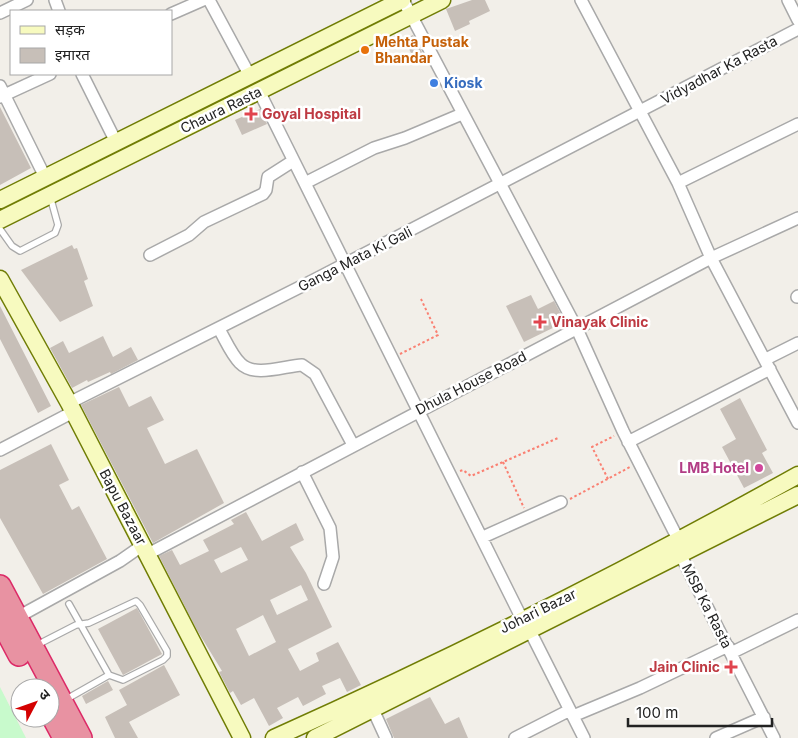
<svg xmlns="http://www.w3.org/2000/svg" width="798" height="738" viewBox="0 0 798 738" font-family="Inter,'Noto Sans Devanagari',sans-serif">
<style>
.park{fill:#c8facc}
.building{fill:#c7bfb8;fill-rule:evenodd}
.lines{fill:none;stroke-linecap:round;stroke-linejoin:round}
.lane-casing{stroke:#a9a9a9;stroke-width:8}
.street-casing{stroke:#a9a9a9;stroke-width:14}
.secondary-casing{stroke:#707d05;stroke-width:19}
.highway-casing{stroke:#dc2a67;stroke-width:24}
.path{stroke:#fa8072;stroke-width:2;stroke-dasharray:2.5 2.5;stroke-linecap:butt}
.lane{stroke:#fff;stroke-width:5.5}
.street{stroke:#fff;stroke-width:11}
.secondary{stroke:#f7fabf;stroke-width:16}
.highway{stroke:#e892a2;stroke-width:21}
.food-dot{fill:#e8710a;stroke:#fff;stroke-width:2}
.shop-dot{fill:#3f7fe0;stroke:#fff;stroke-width:2}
.health-dot{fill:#e0444e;stroke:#fff;stroke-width:2}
.hotel-dot{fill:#d1479c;stroke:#fff;stroke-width:2}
.labels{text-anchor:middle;stroke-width:5;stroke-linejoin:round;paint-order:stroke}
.food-label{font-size:14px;font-weight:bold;fill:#c56008;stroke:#fff;text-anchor:start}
.street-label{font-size:14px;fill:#222;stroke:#fff}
.shop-label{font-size:14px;font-weight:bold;fill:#366cbe;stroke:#fff;text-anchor:start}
.health-label{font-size:14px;font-weight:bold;fill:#be3a42;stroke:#fff;text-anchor:start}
.hotel-label{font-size:14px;font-weight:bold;fill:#b23c85;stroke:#fff;text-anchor:end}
</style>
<rect width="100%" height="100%" fill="#f2efe9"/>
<!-- park -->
<path class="park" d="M0,687L26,738H0Z"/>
<!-- building -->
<path class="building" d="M472,0H485L490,11L469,21L470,24L455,31L446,9Z
M413,35L423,54L414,59L404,39Z
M0,107L31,168L0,185Z
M260,109L267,124L242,135L235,120Z
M72,245L74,249L77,248L88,279L84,281L93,306L60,322L21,270Z
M531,295L538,309L554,301L565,322L524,342L506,306Z
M0,306L51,406L38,413L0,339Z
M103,336L113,357L131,347L138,360L111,374L110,372L88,382L87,380L72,388L50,348L63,341L69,353Z
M119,387L129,407L151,396L164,420L147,428L165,464L197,449L224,503L153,543L81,405Z
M740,398L767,450L762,453L773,473L744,488L722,447L736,439L720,409Z
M51,444L69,480L59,485L72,510L79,506L107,559L43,594L0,518V470Z
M246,512L262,541L296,523L304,540L290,547L306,573L332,627L288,649L300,671L319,661L316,653L338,642L361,685L347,692L340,678L322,686L326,694L303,706L298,697L277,708L283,718L269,726L254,698L241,705L233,691L230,693L219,672L222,671L197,630L159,556L172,550L180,565L209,551L203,540L234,524L231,520ZM241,547L248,560L221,573L214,560ZM301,585L308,600L277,615L270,600ZM263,615L276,642L249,656L236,629Z
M137,608L162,654L123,675L98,629Z
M164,665L180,695L129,722L138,738H115L105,717L127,705L119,690Z
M108,681L113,690L86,704L82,696Z
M430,697L445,724L459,717L468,738H394L386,719Z"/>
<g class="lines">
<defs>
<path id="lane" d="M0,229L12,246L20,251L55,233L58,225L50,196
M69,604L109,675
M37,645L76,625L89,623L136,601L140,605L167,651V656L163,660L123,680L109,675L65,700"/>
<path id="street" d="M55,0L59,11
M209,0L250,76
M403,0L577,329L623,431L679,541
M581,0L678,183L711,258L798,423
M788,0L798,20
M0,13L27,0
M171,14L203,0
M82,74L116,142
M0,86L45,177
M259,91L522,619
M0,97L50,74
M305,183L374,148L405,138L462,114
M678,183L798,124
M150,255L189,235L204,222L263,194L266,190L268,177L293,161
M797,297L798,296
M219,329C225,339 231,354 240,363C254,378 284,366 302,365L315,374L353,445
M766,359L798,343
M69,403L314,280L798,29
M628,442L770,369
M0,450L73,412
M302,472L330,528L333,557L324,584
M483,537L561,502
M148,554L711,258L798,218
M680,554L774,738
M16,618L120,561L143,545
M529,629L584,738
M731,653L798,620
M370,703L386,738
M573,716L640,688L728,646
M515,738L570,710
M716,738L764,717"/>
<path id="secondary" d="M0,200L402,0
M0,220L442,0
M0,279L69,403L242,738
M274,738C452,658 628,570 798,475
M315,738L798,495"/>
<path id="highway" d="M0,586L81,738
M0,619L19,655
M50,712L64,738"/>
</defs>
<!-- lane casing -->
<use href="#lane" class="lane-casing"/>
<!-- street casing -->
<use href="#street" class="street-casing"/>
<!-- secondary casing -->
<use href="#secondary" class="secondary-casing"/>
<!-- highway casing -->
<use href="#highway" class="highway-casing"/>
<!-- path -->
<path class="path" d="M400,354L438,335L421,299
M503,462L524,508
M460,471L463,470L471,476L558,438
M608,479L592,447L614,436
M570,499L630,467"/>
<!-- lane -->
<use href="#lane" class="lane"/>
<!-- street -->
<use href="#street" class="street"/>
<!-- secondary -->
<use href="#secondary" class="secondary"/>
<!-- highway -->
<use href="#highway" class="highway"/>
</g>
<!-- markers -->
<circle class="food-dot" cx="365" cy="50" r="5"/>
<circle class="shop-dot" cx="434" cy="83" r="5"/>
<g class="health-dot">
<path d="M248.5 106.5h5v5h5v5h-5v5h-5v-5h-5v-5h5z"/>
<path d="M537.5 314.5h5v5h5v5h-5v5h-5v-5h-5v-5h5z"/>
<path d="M728.5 659.5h5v5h5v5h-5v5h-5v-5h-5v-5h5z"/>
</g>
<circle class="hotel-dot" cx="759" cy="468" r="5"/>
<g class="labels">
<!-- food labels -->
<g class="food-label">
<text x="375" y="47">Mehta Pustak<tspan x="375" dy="16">Bhandar</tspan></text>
</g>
<!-- street labels -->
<g class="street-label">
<text transform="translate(719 70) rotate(-28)" y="5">Vidyadhar Ka Rasta</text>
<text transform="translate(221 110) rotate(-26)" y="5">Chaura Rasta</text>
<text transform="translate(355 259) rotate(-27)" y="5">Ganga Mata Ki Gali</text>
<text transform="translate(471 383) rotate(-27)" y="5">Dhula House Road</text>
<text transform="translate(123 507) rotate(62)" y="5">Bapu Bazaar</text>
<text transform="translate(707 606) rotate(63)" y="5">MSB Ka Rasta</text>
<text transform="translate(538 611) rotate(-26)" y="5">Johari Bazar</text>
</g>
<!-- shop labels -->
<g class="shop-label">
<text x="444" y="88">Kiosk</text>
</g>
<!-- health labels -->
<g class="health-label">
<text x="262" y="119">Goyal Hospital</text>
<text x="551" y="327">Vinayak Clinic</text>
<text x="720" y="672" text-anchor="end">Jain Clinic</text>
</g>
<!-- hotel labels -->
<g class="hotel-label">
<text x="749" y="473">LMB Hotel</text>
</g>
</g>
<!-- legend -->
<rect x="10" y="10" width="162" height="65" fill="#ffffff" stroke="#a7a7a7"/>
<rect x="20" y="26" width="25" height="8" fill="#f7fabf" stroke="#a7a7a7"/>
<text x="55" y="35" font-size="15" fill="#222222">सड़क</text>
<rect x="20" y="48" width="25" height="15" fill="#c7bfb8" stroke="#a7a7a7"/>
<text x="55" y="60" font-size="15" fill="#222222">इमारत</text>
<!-- north arrow -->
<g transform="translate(35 703) rotate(49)"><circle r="24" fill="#ffffff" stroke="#a7a7a7"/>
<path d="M0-4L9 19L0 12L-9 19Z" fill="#d40000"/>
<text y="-8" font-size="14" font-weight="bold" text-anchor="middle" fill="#222222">उ</text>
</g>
<!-- scale -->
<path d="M628 718v8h144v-8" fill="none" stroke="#222222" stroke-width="2.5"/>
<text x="636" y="718" font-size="15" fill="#222222" stroke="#ffffff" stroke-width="4" paint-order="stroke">100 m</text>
</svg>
